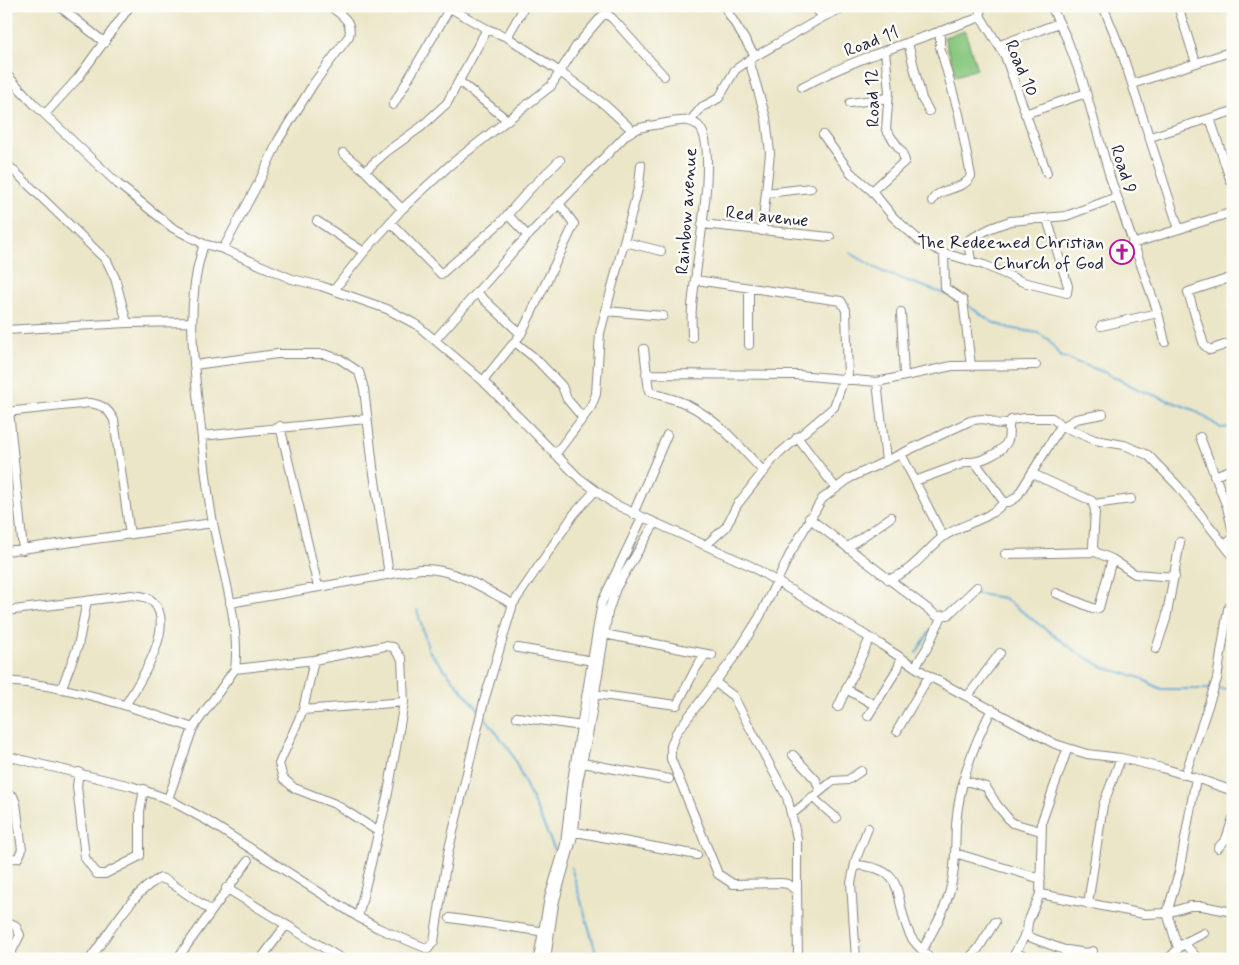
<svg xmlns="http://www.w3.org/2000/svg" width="1239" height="965" viewBox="0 0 1239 965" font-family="Mynerve,sans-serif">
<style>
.green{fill:#87c77e;stroke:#54745c}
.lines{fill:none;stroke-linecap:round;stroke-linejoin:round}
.stream{stroke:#61aad8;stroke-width:2}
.minor-casing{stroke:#868482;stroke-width:10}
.minor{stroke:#fff;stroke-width:8}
.labels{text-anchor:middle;stroke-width:5;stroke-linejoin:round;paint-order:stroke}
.street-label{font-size:18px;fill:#22223b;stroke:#fdfcf7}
.poi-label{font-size:18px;fill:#22223b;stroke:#fdfcf7;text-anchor:end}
</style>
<rect width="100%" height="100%" fill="#fdfcf7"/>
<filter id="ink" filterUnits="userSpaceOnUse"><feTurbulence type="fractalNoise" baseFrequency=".02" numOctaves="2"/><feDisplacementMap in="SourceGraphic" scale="10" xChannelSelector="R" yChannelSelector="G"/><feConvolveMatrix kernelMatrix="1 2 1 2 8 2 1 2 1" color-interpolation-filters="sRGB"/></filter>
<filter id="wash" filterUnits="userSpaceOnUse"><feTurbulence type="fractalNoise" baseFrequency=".0096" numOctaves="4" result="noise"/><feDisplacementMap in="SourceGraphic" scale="20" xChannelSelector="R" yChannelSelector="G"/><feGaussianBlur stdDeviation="1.12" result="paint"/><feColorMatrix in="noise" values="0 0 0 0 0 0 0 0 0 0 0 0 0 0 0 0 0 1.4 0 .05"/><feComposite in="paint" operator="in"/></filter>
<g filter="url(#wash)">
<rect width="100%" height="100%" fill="#ebe6c8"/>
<!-- green -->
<path class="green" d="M965,31L977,69L956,76L944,37Z"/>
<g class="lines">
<!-- stream -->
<path class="stream" d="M850,253L883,272L950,296
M966,304L992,322L1009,328L1038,333L1048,339L1060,356L1104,372L1140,390L1194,410L1221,428L1233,427
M973,593L1004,598L1075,651L1105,668L1138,677L1161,689H1211
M417,610L429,651L479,710
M944,612L953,606
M916,653L935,623
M1216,689H1233
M484,716L511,752L558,857
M571,867L598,959"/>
</g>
</g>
<g filter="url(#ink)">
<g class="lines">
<defs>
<path id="minor" d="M59,6L105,43
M724,6L755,56
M814,6L823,17
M979,6L981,17L1005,56L1047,173
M1051,6L1067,39L1083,82L1110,177L1158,313L1165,342
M1103,6L1121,50L1179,229
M1178,6L1196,63
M450,8L487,29L507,37L560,72L605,105L632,130
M507,37L525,6
M908,43L922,99L929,111
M1000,45L1059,23
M749,60L766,118L770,153L762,231
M6,74L35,105L118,184L173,228L204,244L223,249L292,279L321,286L387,309L417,325L483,381L579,478L614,504L751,566L880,644L929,676L1055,744L1087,754L1121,758L1162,768L1196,778L1233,791
M460,82L506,119
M1132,84L1233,51
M802,87C859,56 921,39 981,17
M850,103L888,98
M393,105L451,6
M46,113L78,78L130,6
M1025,114L1086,93
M1210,118L1231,182
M690,121L702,107L719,98L735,70L749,60L823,17L847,6
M823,135L851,173L872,191L894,218L920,241L944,253L984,265L1023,282L1067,293L1068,286L1047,219
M1150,137L1233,111
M343,153L365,171L402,209
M6,163L107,261L115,278L127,323
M365,171L386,152L421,127L447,103L487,29
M872,191L905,161L902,152L886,130L889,91L885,51
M766,193L811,188
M932,201C938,187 964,191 971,176L959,114L940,47V31
M508,215L528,236
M317,221L364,252
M390,222L441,274L501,222L530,189L560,160
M702,224L830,237
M625,242L661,251
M1132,244L1233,212
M223,249L260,180L279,139L314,83L349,36C353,21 341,15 330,6
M944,253L945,288L963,300L971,366
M971,261L968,242L970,239L991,228L1010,221L1066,216L1117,197
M1233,277L1188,292L1204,345L1210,350L1233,342
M696,280L841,301L846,310L848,379
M749,289V345
M334,290L364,252L402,209L450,165L551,86L577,45L602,16L606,14L612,18L664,76
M477,293L521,334
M606,311L663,316
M901,312L904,376
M1101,326L1158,313
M6,330L127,323L191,322
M435,340L517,247L626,135C637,126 652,126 666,123C677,121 693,117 701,129C718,154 694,273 692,307C691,318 692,328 692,338
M515,342L536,359L562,386L567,399L583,418
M644,349L649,391C661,397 674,398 686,404C718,419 740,447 764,472
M194,365L277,354H324L340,359L359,372L364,389L373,467L389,575
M646,374L797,375L877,382L952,366L1036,365
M483,381L521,334L572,229L574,224L559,203
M877,382L886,461
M9,411L23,550
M6,412L90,403C103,405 108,409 114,420L130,535
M280,426L318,587
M202,436L366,419
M797,437L835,487
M1200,437L1227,507L1233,532
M901,454L915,481L967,462C979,463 1003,453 1008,440C1010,433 1007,427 1011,420L1025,418H1052L1064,427L1095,440L1124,445L1148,455L1178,486L1233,556
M555,455L591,407L596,394L600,333L639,185L641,165
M975,462L1004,502
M1033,474L1092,501L1095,510L1093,547L1095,552L1112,559L1135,574L1175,577
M1214,476L1233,469
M915,481L943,537
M1094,504L1131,499
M633,514L667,435
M809,518L937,616L948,615L977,587
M706,545L726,527L737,505L774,458L834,407L844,378
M1225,545L1233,538
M848,547L891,517
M6,551L213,523
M1005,554L1095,552
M888,579C912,573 925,551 943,537C962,523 989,521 1004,502H1009L1017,497L1059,429L1076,419L1103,414
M1056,593L1095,609L1099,608L1112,559
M230,603L420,569C454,567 483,589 513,604
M6,611L132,595C139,596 148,596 153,602C177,626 139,683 126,704
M604,634L712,655
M518,648L593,661
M1156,649L1166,619L1180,542
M314,660L303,710L279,764L283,778L294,788L335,804L379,832
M915,667L927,648L941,618
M235,669L314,660L385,646L393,647L402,659L404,702L388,793L358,917
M6,681C74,686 129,706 193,728
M716,683L733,696L787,797L797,838V891
M62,687L78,646L87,601
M846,689L875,705
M594,694L677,705L696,668L706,654
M968,696L1000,653
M838,707L870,638
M303,710L404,702
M868,716L898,668L901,658
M517,717L582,726
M897,731L929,676
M793,755L816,780L820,791
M6,756L131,786L168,799L206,820L358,917L378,928L428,949L434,941L448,853L484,701L513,604L574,514L595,491
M583,763L669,779
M79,772L77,786L85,858L97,874H105L140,856V811L144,789
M1185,775L1217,679L1228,609L1233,600
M963,780L986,787L997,805L1012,823L1041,831
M6,794L13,796L16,803L22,850L18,858L6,859
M812,797L836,818
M168,799L193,728L235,669C241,627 221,565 213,523C207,492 204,460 201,429C194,367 184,304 204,244
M792,814L833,781L848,780L861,771
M571,831L697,855
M1218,848L1226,839L1233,818
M955,853L1041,879
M855,865C910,868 892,898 910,935C914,944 924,951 930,959
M226,888L342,959
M1040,894L1144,914L1167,913L1190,906H1202L1233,912
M1088,904L1103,805L1121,758
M450,918L546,932
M6,922L15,925L20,935L8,959
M1024,935L1067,951
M1184,943L1198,959
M1178,948L1167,913L1179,872L1196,778
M923,949C934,929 946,909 951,886C956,866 955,846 956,825C959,783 973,746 992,709
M1015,953L1031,959
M90,959C107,936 135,888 161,878L168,881L210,910
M177,959L248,861
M261,959L286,925
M538,959L549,898L565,845L572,781L602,602L642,518
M546,959L554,904L574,832L578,782L589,730L608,612L616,588L655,523
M798,959L797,891L788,884L781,883L733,884L718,874L671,759V746L676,733L735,656L759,618L791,552L822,499L850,478L970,421C974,420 979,419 983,419C996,420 992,427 1010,422
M856,959L851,883L856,859L868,828
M968,959L978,949L995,922
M1012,959L1027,931L1028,922L1040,894L1042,821L1067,750
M1063,959L1067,950L1087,953L1093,951
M1168,959L1184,943L1204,933"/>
</defs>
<!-- minor casing -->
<use href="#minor" class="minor-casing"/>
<!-- minor -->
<use href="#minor" class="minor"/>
</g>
</g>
<!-- icons -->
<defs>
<symbol id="church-ring" viewBox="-11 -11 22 22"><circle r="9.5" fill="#fdfcf7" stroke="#b5179e" stroke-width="1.5"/><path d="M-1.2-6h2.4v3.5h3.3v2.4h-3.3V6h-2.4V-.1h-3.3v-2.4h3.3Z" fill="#b5179e"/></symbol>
</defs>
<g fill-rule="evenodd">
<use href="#church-ring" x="1108" y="238" width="28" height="28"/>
</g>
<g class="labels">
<!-- street labels -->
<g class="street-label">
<text transform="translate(871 41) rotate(-21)" y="6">Road 11</text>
<text transform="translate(1022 68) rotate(67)" y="6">Road 10</text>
<text transform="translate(872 98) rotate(-92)" y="6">Road 12</text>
<text transform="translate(1124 169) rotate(72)" y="6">Road 9</text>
<text transform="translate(686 211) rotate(-86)" y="6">Rainbow avenue</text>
<text transform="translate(767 216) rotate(6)" y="6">Red avenue</text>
</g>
<!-- poi labels -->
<g class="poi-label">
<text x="1104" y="248">The Redeemed Christian<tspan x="1104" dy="21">Church of God</tspan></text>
</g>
</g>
<!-- margin -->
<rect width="1239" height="965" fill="none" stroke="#fdfcf7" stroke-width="25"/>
</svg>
